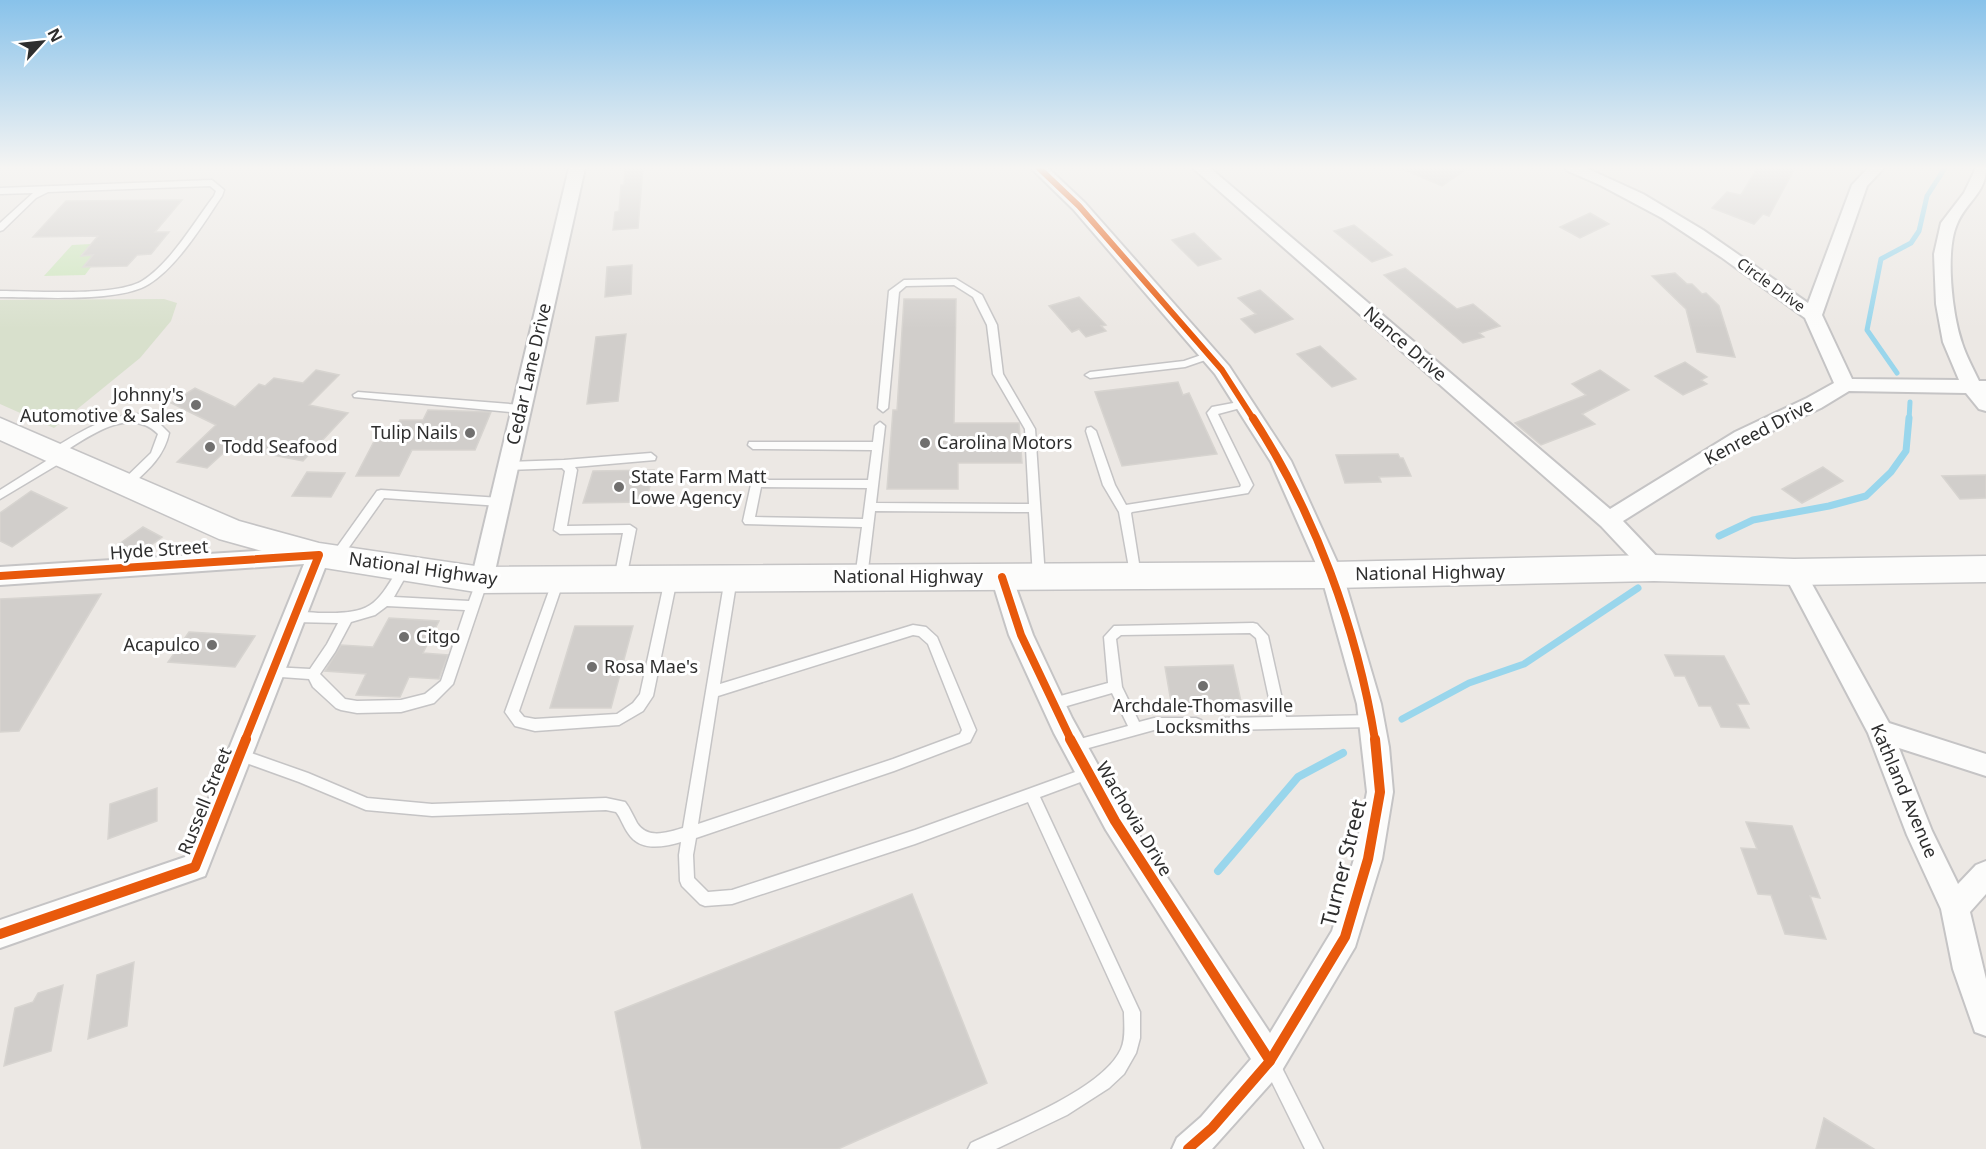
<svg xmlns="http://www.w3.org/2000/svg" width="1986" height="1149" font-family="'Noto Sans',sans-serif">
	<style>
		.green { fill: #cee6be }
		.cemetery { fill: #d8e0cc }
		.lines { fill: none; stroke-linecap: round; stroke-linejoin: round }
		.stream-far2 { stroke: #99d6ec; stroke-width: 5 }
		.stream-far1 { stroke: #99d6ec; stroke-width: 7 }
		.stream { stroke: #99d6ec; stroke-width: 8 }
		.building { fill: #d1cecb; stroke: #d7d4d0; stroke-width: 1.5 }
		.service-casing { stroke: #c5c4c5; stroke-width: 3 }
		.minor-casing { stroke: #c5c4c5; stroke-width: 4 }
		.secondary-casing { stroke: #c5c4c5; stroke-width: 3 }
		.service { fill: #fcfcfb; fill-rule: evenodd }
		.minor { fill: #fcfcfb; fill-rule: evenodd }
		.secondary { fill: #fcfcfb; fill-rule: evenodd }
		.cycleway-far2-casing { stroke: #fff; stroke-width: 9 }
		.cycleway-far1-casing { stroke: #fff; stroke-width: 11 }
		.cycleway-casing { stroke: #fff; stroke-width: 14 }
		.cycleway-far2 { stroke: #e8590c; stroke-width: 6 }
		.cycleway-far1 { stroke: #e8590c; stroke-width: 8 }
		.cycleway { stroke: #e8590c; stroke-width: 10 }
		.poi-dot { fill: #706f6e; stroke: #fff; stroke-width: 2 }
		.labels { text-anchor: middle; stroke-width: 6; stroke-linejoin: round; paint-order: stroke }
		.far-street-label { font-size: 15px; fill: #2e2e2e; stroke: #fff }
		.street-label { font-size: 18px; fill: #2e2e2e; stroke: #fff }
		.poi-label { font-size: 18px; fill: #2e2e2e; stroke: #fff; text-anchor: start }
		.near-street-label { font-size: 21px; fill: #2e2e2e; stroke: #fff }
	</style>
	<rect width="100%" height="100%" fill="#ece8e4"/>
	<path class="green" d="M91,244l-10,11h12l-9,11 7,1 -6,8 -41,1 28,-31z"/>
	<path class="cemetery" d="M164,299l13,4 -6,18 -31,37 -86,70 -54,-24v-104z"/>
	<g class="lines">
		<g class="stream-far2">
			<path d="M1897,373l-30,-43 14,-71 30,-16 8,-12 8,-35 18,-28"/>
			<path d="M1909,420l1,-18"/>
		</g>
		<g class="stream-far1">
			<path d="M1719,536l34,-16 76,-14 37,-10 25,-24 15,-21 3,-33"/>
			<path d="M1402,719l67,-36 55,-19 114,-76"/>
		</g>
		<path class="stream" d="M1218,871l80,-94 45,-24"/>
	</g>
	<g class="building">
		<path d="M625,168h18l-5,60 -25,2 2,-18 4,-1 2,-26h3z"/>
		<path d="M1400,168h68l-26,18z"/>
		<path d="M1757,168h38l-26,48 -6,-2 -9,10 -42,-16 15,-16 14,3z"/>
		<path d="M182,200l-27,32h14l-18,22 -14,1 -10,11 -44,1 10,-12 -12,1 17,-20 -65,1 33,-36z"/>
		<path d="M1590,213l19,11 -29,14 -20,-11z"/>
		<path d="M1354,225l38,30 -20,7 -38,-31z"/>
		<path d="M1194,233l27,26 -23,7 -26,-26z"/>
		<path d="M632,265l-1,29 -26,3 2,-30z"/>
		<path d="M1405,268l52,41 16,-5 27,22 -21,7 5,4 -21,6 -79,-68z"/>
		<path d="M1675,273l12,11h5l10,10 4,-1 13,13 16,51 -38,-5 -11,-43 -34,-33z"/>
		<path d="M1260,290l33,29 -38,14 -14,-14 15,-5 -18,-16z"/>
		<path d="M1079,297l27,28 -5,1 5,5 -20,6 -7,-8 -7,3 -23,-26z"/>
		<path d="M904,299h52l-2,124h65l3,40h-64v26h-71l6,-79h4z"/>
		<path d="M626,334l-8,67 -31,3 9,-67z"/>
		<path d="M1320,346l36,33 -24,8 -35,-33z"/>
		<path d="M1685,362l22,15 -6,3 6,4 -24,11 -28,-19z"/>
		<path d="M316,370l23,5 -30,30 39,8 -45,48 -73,-14 -23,21 -30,-6 39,-37 -45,-22 24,-15 40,19 24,-23 6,2 9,-8 29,5z"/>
		<path d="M1600,370l29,20 -47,24 13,10 -54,21 -26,-22 71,-28 -14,-11z"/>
		<path d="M1178,382l5,13 6,-2 28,61 -95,12 -27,-74z"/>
		<path d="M428,410l63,2 -16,38h-63l-13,26h-43l23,-44h14l7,-12h23z"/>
		<path d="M1398,454l2,4h3l8,18 -32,1 2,5 -36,1 -9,-28z"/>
		<path d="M1823,467l20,14 -41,22 -20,-14z"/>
		<path d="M654,470l-8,32 -63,1 10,-32z"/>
		<path d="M307,472l38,1 -14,24 -39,-1z"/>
		<path d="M1986,475v23l-26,1 -18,-23z"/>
		<path d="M31,491l36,17 -55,39 -12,-6v-28z"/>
		<path d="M143,527l19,10 -25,18 -19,-10z"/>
		<path d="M101,594l-82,137 -19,1v-133z"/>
		<path d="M389,618l50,3 -16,32 25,2 -9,24 -30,-2 -9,20 -44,-2 10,-21 -41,-3 16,-26 32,2z"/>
		<path d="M575,626h58l-22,82h-61z"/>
		<path d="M189,632l66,4 -20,31 -67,-5z"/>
		<path d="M1665,655l59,1 25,48h-12l12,24 -28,-1 -10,-21h-12l-14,-30h-10z"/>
		<path d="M1233,665l9,41 -70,2 -7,-41z"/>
		<path d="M157,788v33l-49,18 2,-35z"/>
		<path d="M1746,822l46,4 28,72 -10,-2 16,43 -41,-5 -14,-39 -13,-1 -17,-46 16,1z"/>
		<path d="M912,894l75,189 -149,66h-196l-27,-137z"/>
		<path d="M134,962l-7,64 -39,13 9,-64z"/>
		<path d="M63,985l-12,66 -47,15 11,-58 18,-6 5,-9z"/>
		<path d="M1824,1118l50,31h-58z"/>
	</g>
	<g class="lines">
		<defs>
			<g id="service">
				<path d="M212,180l12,10 -2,6c-19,28 -44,70 -73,88 -29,19 -112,13 -149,13v-6c34,0 115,6 142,-10 29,-18 52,-59 72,-85l2,-5 -6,-5 -162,6 -12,6 -33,32 -3,1v-8l33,-30 -33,1v-6z"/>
				<path d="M956,279l26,16 15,30 6,49 32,55 10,148 -2,3h-8l-2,-3 -4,-65 -154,-1 -8,67 -2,3h-8l-2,-3 7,-51 -117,-3 -2,-3 9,-41h116l4,-30 -119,-1 -5,-4 1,-3h124l2,-16 5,-4 5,4 -9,77 153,1 -4,-75 -32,-55 -6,-49 -14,-28 -19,-12 -48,1 -7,6 -11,116 -5,4 -5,-4 11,-117 15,-11zM761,487l106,1 -4,31 -108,-2z"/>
				<path d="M1210,352l5,3 -1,2 -29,10 -95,11 -5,-3 5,-3 94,-11z"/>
				<path d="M358,392l163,13 5,4 -5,4 -167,-16 -1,-2z"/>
				<path d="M1244,401l4,1 1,2 -1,2 -30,8 35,71 -5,8 -116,19 -1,1 10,63 -2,3h-8l-12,-67 -16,-27 -17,-54 1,-3 4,-1 5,4 19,54 11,20 114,-18 1,-2 -34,-72 5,-6z"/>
				<path d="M139,414l15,4 15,15c-5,24 -22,38 -40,54l-4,1 -6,-4 32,-31 7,-19c-28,-28 -67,1 -94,18l4,4 -1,3 -67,40v-9l54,-34 -4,-3 1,-3c27,-17 55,-35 88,-36z"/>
				<path d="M651,453l5,4 -1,3 -80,7 2,3 -10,56 63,-1 6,4 -10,50 -2,3h-8l-2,-3 9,-46 -63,1 -6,-4 11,-59 -3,-3 -54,2 -6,-4 6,-4 56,-2z"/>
				<path d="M381,490l119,8 6,4 -6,4 -116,-8 -44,62h-8l-2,-3 2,-3 45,-63z"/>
				<path d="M405,562l6,5 -17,30 75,4 9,-24h8l2,3 -35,104 -19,19 -33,9 -44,1 -16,-3 -5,-2 -23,-21 -4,-8 -42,-3 -1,-4 1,-4 5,-1 38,2 17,-25 11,-21 -44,-1 -4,-2 -2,-3 2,-3c10,-4 22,-1 33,-1 50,1 54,-9 78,-49zM387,606l78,4 -24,71 -16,13 -24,6 -44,1 -12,-2 -25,-25 15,-22 16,-30 24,-7z"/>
				<path d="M731,573l4,2 2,3 -17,106 193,-59 13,2 11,10 39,93 -6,12 -76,29 -198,67 -3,17 1,23 14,14 24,-2 183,-60 174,-63 5,2 2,4 -2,4 -54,20 100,215v26l-4,15 -12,21 -15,14 -42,27 -71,34h-28l3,-6c40,-19 132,-54 150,-94 5,-11 3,-25 3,-37l-96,-210 -113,42 -183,60 -27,2 -5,-2 -18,-18 -2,-5 -1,-26 2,-13c-18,5 -41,10 -53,-9 -5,-7 -7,-15 -12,-21l-10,-2 -174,6 -66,-6 -67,-28 -64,-23 -2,-4 2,-4 5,-2 68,24 59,25 65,6 174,-6 19,4c5,6 8,14 12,21 11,17 31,9 46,5l42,-250 2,-3zM913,635l6,1 9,8 34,86 -2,4 -67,25 -195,65 20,-128z"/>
				<path d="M671,574l4,2 2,3 -24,117 -10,15 -24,14 -84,6 -20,-5 -10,-14 49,-135h8l2,3 -45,131 5,6 11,2 82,-5 16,-11 7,-9 25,-115 2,-3z"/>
				<path d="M1253,623l4,1 11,12 18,81 86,-2 5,2 2,4 -2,4 -5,2 -147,3 -5,-2 -2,-4 2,-4 5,-2 48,-1 -17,-79 -6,-5 -129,2 -5,4 6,48 17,35 15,-4h42l5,2 2,4 -2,4 -5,2h-42l-80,22 -5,-2 -2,-4 2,-4 59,-16 -16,-33 -59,17 -5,-2 -2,-4 2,-4 5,-2 55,-15 -4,-46 10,-11z"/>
				<path d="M1270,1054l6,2 47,93h-18l-43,-87 2,-6z"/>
			</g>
			<g id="minor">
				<path d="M569,168h16l-92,412 -3,6 -8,3 -8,-3 -3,-6z"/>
				<path d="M1031,168h17l37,35 144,163 62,95 52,114 38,129 8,43 4,45 -11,67 -27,88 -74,125 -69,77h-40l5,-11 24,-21 50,-58 -145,-229 -52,-97 -45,-98 -18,-58 3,-6 8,-3 8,3 23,64 39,83 52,94 146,221 62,-102 22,-72 13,-67 -10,-88 -36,-129 -50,-113 -56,-88 -142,-165z"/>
				<path d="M1193,168h17l400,341 125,-77 72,-34 27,-15 -29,-65 -84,-61 -59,-39 -62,-33 -32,-14 -3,-3h21l57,26 60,36 105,73 44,-118 16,-17h16l-17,18 -45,129 30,64 107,1 -16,-38 -7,-38 -2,-50 7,-31 23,-30 12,-25h10c0,25 -20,34 -29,56 -12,27 -5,90 5,119 4,13 11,25 17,38h7v30l-7,-2 -13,-16 -117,-2 -28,17 -72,34 -126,79 39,41 3,6 -3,6 -8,3 -8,-3 -45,-48z"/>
				<path d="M319,547l8,2 3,6 -125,321 -205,72v-28l185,-63 119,-293 -304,21v-18z"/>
				<path d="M1794,563l8,3 87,157 97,31v22l-87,-28 33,83 26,53 18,-19 10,-4v33l-16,18 16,67v57l-11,-4 -22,-63 -12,-60 -34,-74 -39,-102 -85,-161 3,-6z"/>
			</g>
			<path id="secondary" d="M0,418l239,103 80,22 163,24 850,-5 322,-7 140,4 192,-3v26l-192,3 -140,-4 -322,7 -850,5 -163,-26 -100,-28 -219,-99z"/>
		</defs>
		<use href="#service" class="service-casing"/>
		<use href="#minor" class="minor-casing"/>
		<use href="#secondary" class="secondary-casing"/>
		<use href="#service" class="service"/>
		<use href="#minor" class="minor"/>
		<use href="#secondary" class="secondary"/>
		<defs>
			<path id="cycleway-far2" d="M1039,168l40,38 143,164 32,50"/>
			<g id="cycleway-far1">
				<path d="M1253,418c62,95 104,211 122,322"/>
				<path d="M0,576l319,-21 -74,185"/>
				<path d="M1002,577l19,58 50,105"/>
			</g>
			<g id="cycleway">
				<path d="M1070,739l45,82 155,240"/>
				<path d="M0,934l195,-67 51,-128"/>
				<path d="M1188,1149l24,-21 58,-67 75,-124 23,-78 12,-67 -5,-53"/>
			</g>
		</defs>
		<use href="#cycleway-far2" class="cycleway-far2-casing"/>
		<use href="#cycleway-far1" class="cycleway-far1-casing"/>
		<use href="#cycleway" class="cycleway-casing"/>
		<use href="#cycleway-far2" class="cycleway-far2"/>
		<use href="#cycleway-far1" class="cycleway-far1"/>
		<use href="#cycleway" class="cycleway"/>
	</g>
	<linearGradient id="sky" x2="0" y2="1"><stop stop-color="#88c2ea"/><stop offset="0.51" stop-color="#f6f5f3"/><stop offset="1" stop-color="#f6f5f3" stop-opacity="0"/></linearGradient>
	<rect width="1986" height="329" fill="url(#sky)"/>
	<g class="poi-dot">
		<circle cx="196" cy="405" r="6"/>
		<circle cx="470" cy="433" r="6"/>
		<circle cx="925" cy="443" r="6"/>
		<circle cx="210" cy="447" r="6"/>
		<circle cx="619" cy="487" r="6"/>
		<circle cx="404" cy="637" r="6"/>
		<circle cx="212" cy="645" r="6"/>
		<circle cx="592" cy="667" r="6"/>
		<circle cx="1203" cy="686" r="6"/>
	</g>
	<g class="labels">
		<g class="far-street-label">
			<text transform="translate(1771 285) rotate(36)" y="5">Circle Drive</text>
		</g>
		<g class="street-label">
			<text transform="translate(1405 344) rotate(41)" y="6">Nance Drive</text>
			<text transform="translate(529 374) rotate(-77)" y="6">Cedar Lane Drive</text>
			<text transform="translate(1759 432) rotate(-28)" y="6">Kenreed Drive</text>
			<text transform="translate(159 550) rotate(-4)" y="6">Hyde Street</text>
			<text transform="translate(423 569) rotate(8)" y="6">National Highway</text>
			<text transform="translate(1430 573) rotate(-1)" y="6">National Highway</text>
			<text x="908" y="583">National Highway</text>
			<text transform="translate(1904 791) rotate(67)" y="6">Kathland Avenue</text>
			<text transform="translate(205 801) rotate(-68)" y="6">Russell Street</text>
			<text transform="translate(1134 819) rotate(59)" y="6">Wachovia Drive</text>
		</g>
		<g class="poi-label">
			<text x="184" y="401" text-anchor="end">Johnny's<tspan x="184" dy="21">Automotive &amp; Sales</tspan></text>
			<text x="458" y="439" text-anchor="end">Tulip Nails</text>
			<text x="937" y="449">Carolina Motors</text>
			<text x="222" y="453">Todd Seafood</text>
			<text x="631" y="483">State Farm Matt<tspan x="631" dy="21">Lowe Agency</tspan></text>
			<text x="416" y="643">Citgo</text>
			<text x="200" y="651" text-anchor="end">Acapulco</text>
			<text x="604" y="673">Rosa Mae's</text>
			<text x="1203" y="712" text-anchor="middle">Archdale-Thomasville<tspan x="1203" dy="21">Locksmiths</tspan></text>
		</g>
		<g class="near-street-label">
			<text transform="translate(1344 863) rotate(-76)" y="7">Turner Street</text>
		</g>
	</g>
	<g transform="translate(42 42) rotate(63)" stroke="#ffffff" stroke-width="4.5" paint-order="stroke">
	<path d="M0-4.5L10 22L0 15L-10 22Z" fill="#2e2e2e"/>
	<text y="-9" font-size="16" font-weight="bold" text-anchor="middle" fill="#2e2e2e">N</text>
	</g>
</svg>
